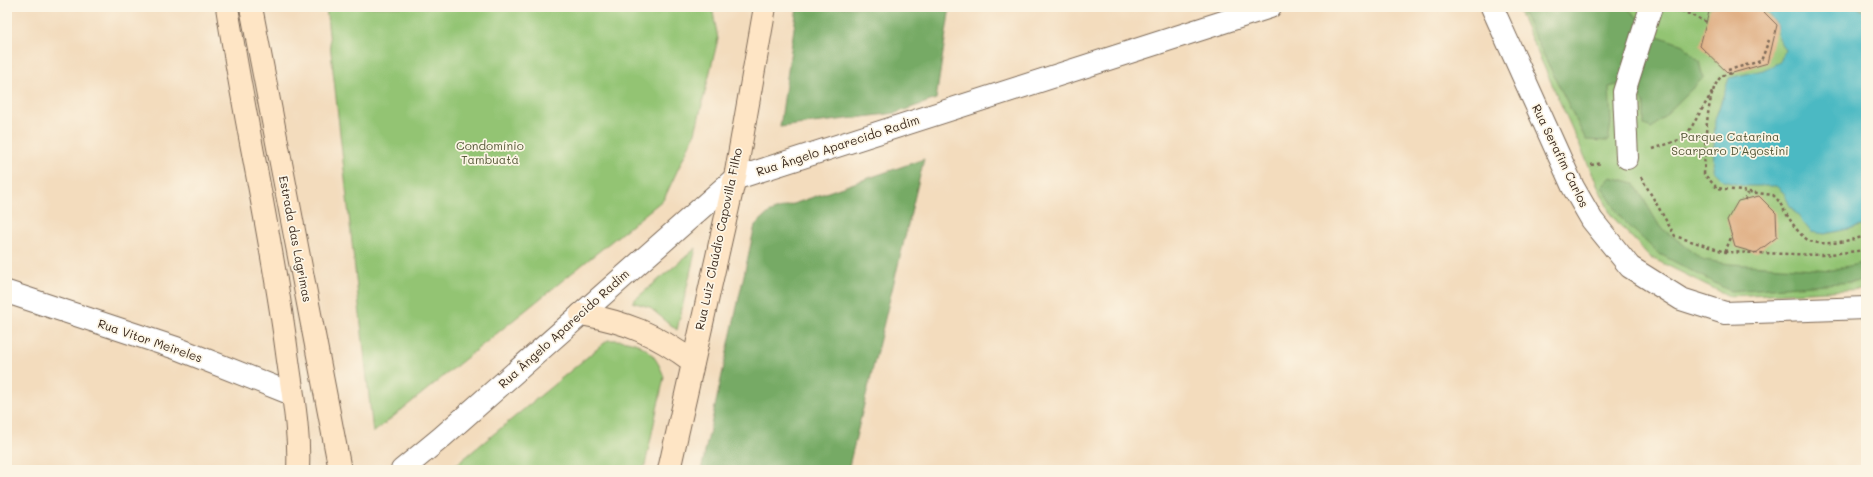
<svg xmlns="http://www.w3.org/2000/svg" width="1873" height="477" font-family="Mali,sans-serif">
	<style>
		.green { fill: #93c473; stroke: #677748 }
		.forest { fill: #76aa65; stroke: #586a42 }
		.water { fill: #4bb9c3; stroke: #437270 }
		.building { fill: #deab7f }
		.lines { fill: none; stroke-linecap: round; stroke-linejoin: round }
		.street-casing { stroke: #7b6856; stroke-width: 24 }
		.secondary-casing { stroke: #7b6856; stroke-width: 24 }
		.path { stroke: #7b6856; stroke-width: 2.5; stroke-dasharray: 3 3; stroke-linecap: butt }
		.street { stroke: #fff; stroke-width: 22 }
		.secondary { stroke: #fee5c5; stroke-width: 22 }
		.labels { text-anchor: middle; stroke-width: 3.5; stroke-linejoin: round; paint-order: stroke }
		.park-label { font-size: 12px; fill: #555838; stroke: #fcf5e5 }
		.street-label { font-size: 12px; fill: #3b2a1e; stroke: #fcf5e5 }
	</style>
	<rect width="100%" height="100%" fill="#fcf5e5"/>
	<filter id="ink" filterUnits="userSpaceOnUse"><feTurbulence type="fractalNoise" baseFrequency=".025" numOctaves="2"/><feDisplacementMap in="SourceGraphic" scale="8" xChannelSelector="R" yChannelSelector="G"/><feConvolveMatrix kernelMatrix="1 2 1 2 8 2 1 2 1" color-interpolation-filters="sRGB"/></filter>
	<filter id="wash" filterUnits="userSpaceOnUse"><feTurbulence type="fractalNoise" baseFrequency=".012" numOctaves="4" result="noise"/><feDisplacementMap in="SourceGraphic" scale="16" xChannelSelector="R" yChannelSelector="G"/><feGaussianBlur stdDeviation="0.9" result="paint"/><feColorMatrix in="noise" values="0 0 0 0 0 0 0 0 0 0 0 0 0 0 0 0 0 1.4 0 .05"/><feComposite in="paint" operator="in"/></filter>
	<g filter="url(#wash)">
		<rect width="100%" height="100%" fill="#f3dcbd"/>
		<g class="green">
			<path d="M326,7h386l6,32 -23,94 -31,66 -291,234z"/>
			<path d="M1517,7h349v282l-137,7 -79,-39 -39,-42z"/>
			<path d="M696,248l-19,82 -28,-23 -17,-5z"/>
			<path d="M608,340c30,-1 46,8 56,37l-20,93h-194z"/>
		</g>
		<g class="forest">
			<path d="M797,7h153l-14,92 -40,14 -116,14z"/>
			<path d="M1520,7h106l32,29 25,9 16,16 4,17 -51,50 -8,-3v-22l-11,-22 -24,6 2,36 -3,18 -22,-1z"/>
			<path d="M924,159l-76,311h-147l54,-245 15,-13z"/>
			<path d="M1611,177l23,6 26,44 44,33 26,4 102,6 34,-8v19l-136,10 -72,-38 -36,-34 -20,-32z"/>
		</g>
		<path class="water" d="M1762,7h95l9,6v211l-4,2 -37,8 -14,-2 -21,-26 -6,-13 -8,-7h-32l-21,-5 -10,-10 2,-51 14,-42 34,-8 17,-8 5,-12 -7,-12 -1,-13z"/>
		<g id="blocks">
			<g class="building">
				<path d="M1713,7h46l18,18 -9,38 -39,11 -29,-28 10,-38z"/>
				<path d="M1759,196l17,17 1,24 -21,16 -21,-6 -8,-27 11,-19z"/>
			</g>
		</g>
	</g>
	<g filter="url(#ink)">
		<use href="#blocks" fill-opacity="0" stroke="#7b6856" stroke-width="1"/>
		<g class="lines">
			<defs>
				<g id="street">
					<path d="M1492,7l81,180 19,33 38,47 51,32 44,14 141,-5"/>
					<path d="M1627,158l-3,-66 27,-85"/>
					<path d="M7,292l169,56 116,46"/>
					<path d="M402,470l40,-33 292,-258 536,-172"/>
				</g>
				<g id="secondary">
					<path d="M227,7c18,116 45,230 60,346 5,38 13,78 11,117"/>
					<path d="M251,7l89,463"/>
					<path d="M581,314c45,8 75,20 112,48"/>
					<path d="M669,470l67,-298 29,-165"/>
				</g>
			</defs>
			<use href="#street" class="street-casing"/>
			<use href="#secondary" class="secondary-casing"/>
			<g class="path">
				<path d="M1676,8l30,14"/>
				<path d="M1728,70l33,-9 8,-21"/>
				<path d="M1731,73c-3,1 -7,2 -9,3 -17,13 -17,78 -18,98l13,14 56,7c8,7 10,15 16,23 5,8 12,19 21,23 16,6 40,-1 56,-5"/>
				<path d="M1653,149l32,-11 29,-49"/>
				<path d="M1591,165l11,-2"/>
				<path d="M1641,177l34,59 50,16 97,3 44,-5"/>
				<path d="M1745,200l3,-7"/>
				<path d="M1725,252l7,-17"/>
			</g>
			<use href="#street" class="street"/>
			<use href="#secondary" class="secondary"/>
		</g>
	</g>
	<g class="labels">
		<g class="park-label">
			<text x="1730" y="141">Parque Catarina<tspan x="1730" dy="14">Scarparo D'Agostini</tspan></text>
			<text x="490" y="150">Condomínio<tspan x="490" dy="14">Tambuatá</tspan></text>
		</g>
		<g class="street-label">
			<text transform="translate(838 146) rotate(-18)" y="4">Rua Ângelo Aparecido Radim</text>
			<text transform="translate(1560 156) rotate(64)" y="4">Rua Serafim Carlos</text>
			<text transform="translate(295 239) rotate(79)" y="4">Estrada das Lágrimas</text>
			<text transform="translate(719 239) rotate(-78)" y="4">Rua Luiz Claúdio Capovilla Filho</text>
			<text transform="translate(564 329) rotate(-42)" y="4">Rua Ângelo Aparecido Radim</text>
			<text transform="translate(150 341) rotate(19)" y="4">Rua Vitor Meireles</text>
		</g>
	</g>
	<rect width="1873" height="477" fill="none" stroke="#fcf5e5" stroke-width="24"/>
</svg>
